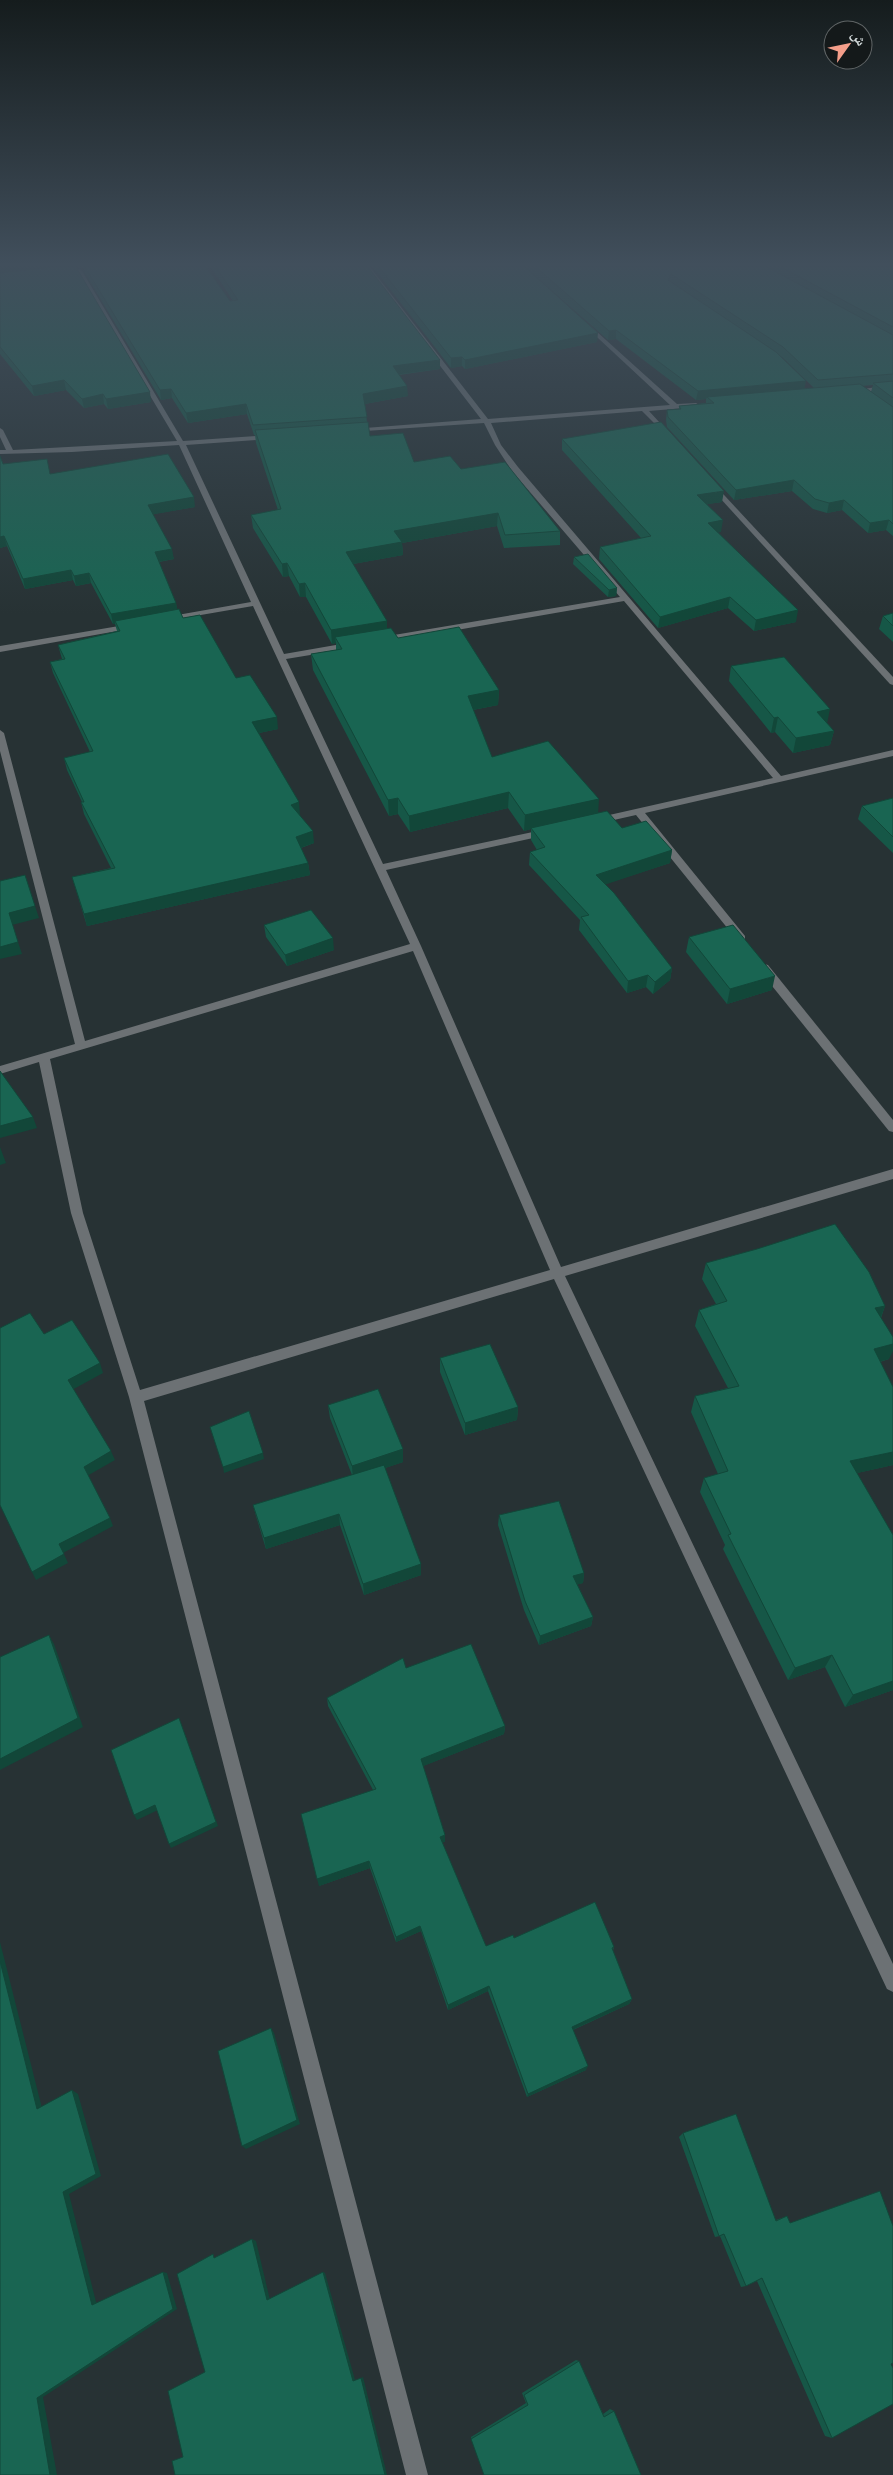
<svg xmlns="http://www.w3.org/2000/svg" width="893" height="2475" font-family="Ubuntu,'Noto Naskh Arabic',sans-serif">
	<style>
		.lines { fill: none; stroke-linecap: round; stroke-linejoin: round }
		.minor { fill: #6c7174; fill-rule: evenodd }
		.wall { fill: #165747; fill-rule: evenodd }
		.shaded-wall { fill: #124739 }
		.building { fill: #196552; stroke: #124739 }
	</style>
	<rect width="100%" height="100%" fill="#273234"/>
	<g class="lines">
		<g class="minor">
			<path d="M364,267h6l118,152 182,-14 -86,-80 2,-3 91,82 19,-1 3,2 -3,2 -47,4 22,24 1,1 -3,2 -27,-27 -151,12 10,22 17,22 263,309 112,-26v6l-248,57 100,123v4h-8l-101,-125 -40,9 -5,-3 5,-3 177,-40 -149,-177 -242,42 -4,-3 4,-3 238,-40 -108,-126 -17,-26 -11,-22 -134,9v-2l2,-1 129,-10z"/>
			<path d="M79,269l3,2 101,170 89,-6 3,2 -3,2 -86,6 98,209 69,-12 4,3 -4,3 -67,11 97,205 164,-35 5,3 -5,3 -161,35 35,76 140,321 332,-98v10l-328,97 328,688v28l-6,-3 -333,-710 -410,122 284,1074h-22l-277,-1078 -58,-184 -32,-151 -39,12v-8l75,-22 -75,-293v-21l4,3 81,308 325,-97 -157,-338 -87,15 -4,-2 4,-2 85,-15 -72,-157 -107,7 -72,2v-4h6l-6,-13v-9l3,2 10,20 164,-9 -101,-170zM413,951l137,319 -410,120 -57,-177 -33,-154z"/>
			<path d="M893,385v4l-43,4 -3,-2z"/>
			<path d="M712,482l181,195v8l-3,-1 -181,-198 -1,-2z"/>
			<path d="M131,624h3v4l-134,24v-6z"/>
			<path d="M764,964l4,1 125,155v12l-4,-1 -129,-160v-6z"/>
		</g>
	</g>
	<g class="wall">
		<path d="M0,267l151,135 -43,7 -4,-5 -20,4 -18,-18 -32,6 -34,-42z"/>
		<path d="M84,267h122l24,34h3l-22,-34h157l72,102 -41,6 9,21 -43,8 2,18 3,14 44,26 47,7 99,62v14l-56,3 -7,-22 -95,17 1,12 -50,9 34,64 11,10 101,52 -1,15 -25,5 19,47 106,56 24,15 50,22 -2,13 -65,21 67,84 -2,12 -17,14 -7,-7 -19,6 -48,-63 1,-10 -51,-55 1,-13 7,-2 -6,-10v-11l-7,2 -16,-23 -98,24 -12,-18 -9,2 -76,-146 -2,-16 25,-4v-7l-4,1 -26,-47h-6l-11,-21 -6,1 -30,-49 -2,-13 27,-5 -22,-67 -1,-8h-1l-7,-21 -59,9 -16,-25 -11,2 -76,-127z"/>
		<path d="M373,267h152l72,75 -132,27 -3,-3 -11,2z"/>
		<path d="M525,267h368v269l-7,-6 -18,3 -26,-23 -15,3 -14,-4 -21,-18 -58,9 -67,-73 -1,-7 1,-10 12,-1v-3l27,-3v-4l-10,1 -80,-61 -8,1zM781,356l33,32 -10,1zM873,385l-2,7 -9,-6z"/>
		<path d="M562,439l160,63 -15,2 14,28h-3l78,90 -42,9 -26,-23 -70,20 -59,-69 1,-12 41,-9 -79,-88z"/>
		<path d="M0,456l3,8 47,10 145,33 -42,7 21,45 -15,3 17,41 1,7 6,8 53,60 42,51 -19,4 41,82h-1l15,28 -13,5 7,15 2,12 -223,51 -15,-49 39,-9 -27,-54 -3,-12h1l-15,-32 -3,-12 26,-6 -37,-79 -3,-11 12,-3 -4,-14 59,-14 -2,-7h-2l-22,-41 -15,3 -3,-6 -48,9 -18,-43 -7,2z"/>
		<path d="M574,557l43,31 -1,8 -8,1 -35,-33z"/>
		<path d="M893,613v29l-14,-13 4,-13z"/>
		<path d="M731,666l96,57 7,8 -4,14 -37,8 -18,-21 -4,1 -42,-52z"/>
		<path d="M893,798v55l-35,-34 4,-13z"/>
		<path d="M264,925l70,25 -47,16 -21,-29z"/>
		<path d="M689,937l83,53 -45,14 -41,-52z"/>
		<path d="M706,1263l179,43 -4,12 8,41 -9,3 13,25v78l-36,8 36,62v155l-48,17 -20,-40 -37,13 -65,-131 2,-4 -25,-53 4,-14 14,-4 -27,-62 4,-16 33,-8 -33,-62 4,-16 17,-6 -14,-25z"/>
		<path d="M440,1358l78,49 -1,13 -52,15 -25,-63z"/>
		<path d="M328,1405l75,44v13l-18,6 36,107 -57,20 -24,-70 -74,24 -10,-33 -3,-11 99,-30 -22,-57z"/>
		<path d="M499,1515l85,58 -1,10 -6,1 16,33 -2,9 -52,19 -15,-35 -26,-85z"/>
		<path d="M406,1668l99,58 -1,8 -81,32 22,69v7h-3l44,104 28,-8 100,9 -1,4 19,48 -3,5 -56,26 13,40 -59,27 -39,-106 -40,19 -27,-79 -25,11 -26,-74 -51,18 54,-96 -45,-84 -1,-8z"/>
		<path d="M683,2133l93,87 11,-4 3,7 101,141 -59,74 -7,-2 -68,-155 -11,5 -5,1 -21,-51 -5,1 -36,-100z"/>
		<path d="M576,2360l3,1 24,53 7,-5 4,2 27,64 -170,-36v-2l55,-34 -4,-10z"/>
	</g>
	<g class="shaded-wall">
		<path d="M0,267h69l-69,8z"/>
		<path d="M616,330v9l-8,1 1,-9z"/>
		<path d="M598,333l-1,9 -132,27v-9z"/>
		<path d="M462,357v9l-11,2v-10z"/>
		<path d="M440,360v9l-47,6v-9z"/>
		<path d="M64,380l2,10 -32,6 -2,-10z"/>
		<path d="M806,381l-2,9 -97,7 -1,2 -10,1 2,-9z"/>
		<path d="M407,386l1,10 -44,8 -1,-10z"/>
		<path d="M171,389l1,9 -11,2 -1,-10z"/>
		<path d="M150,392l1,10 -43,7 -2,-10z"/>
		<path d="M103,394l1,10 -20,4 -2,-9z"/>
		<path d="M246,404l1,10 -59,9 -2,-10z"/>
		<path d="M794,480l-2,11 -58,9 2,-10z"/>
		<path d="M724,491l-2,11 -27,4 2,-11z"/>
		<path d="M194,497l1,10 -45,8 -2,-10z"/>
		<path d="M844,500l-2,10 -15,3 2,-10z"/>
		<path d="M498,513l-1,13 -95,17 1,12 -56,10 -1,-13 48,-21z"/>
		<path d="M723,520l-2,12 -14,3 1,-12z"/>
		<path d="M889,520l-3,10 -18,3 2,-10z"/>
		<path d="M4,536l3,10 -7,2v-11z"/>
		<path d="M172,549l2,10 -17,3 -2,-10z"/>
		<path d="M287,563l2,13 -6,1 -1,-13z"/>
		<path d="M71,570l2,10 -48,9 -2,-10z"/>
		<path d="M89,573l2,10 -15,3 -2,-10z"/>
		<path d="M305,583l1,14h-6l-1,-13z"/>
		<path d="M617,588l-1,8 -8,1 1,-7z"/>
		<path d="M730,597l-2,11 -70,20 2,-11z"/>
		<path d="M176,603l2,10 -63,8v3h-2l-2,-10z"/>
		<path d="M798,610l-2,12 -42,9 2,-11z"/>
		<path d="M387,621v14l-52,2 1,6 -4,1 -1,-14z"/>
		<path d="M499,690l-1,15 -31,6 1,-15z"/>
		<path d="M830,709l-3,15 -10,-12z"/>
		<path d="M277,717l1,12 -24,5 -2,-12z"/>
		<path d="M778,717l-3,15 -4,1 3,-15z"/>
		<path d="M834,731l-4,14 -37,8 3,-15z"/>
		<path d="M509,792l-1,16 -98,24 -1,-16z"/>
		<path d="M398,798v16l-9,2 -1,-16z"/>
		<path d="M599,799l-1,16 -67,13v1l-7,2 1,-16z"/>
		<path d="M299,802l1,13 -8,2 -1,-12z"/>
		<path d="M313,831l1,12 -17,6 -1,-12z"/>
		<path d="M672,850l-2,13 -75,25 1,-13z"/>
		<path d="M308,863l2,12 -223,51 -3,-12z"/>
		<path d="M35,906l4,12 -27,7 -3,-12z"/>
		<path d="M333,938l1,12 -47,16 -2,-11z"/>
		<path d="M18,942l4,12 -22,5v-12z"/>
		<path d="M672,968l-2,12 -17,14 2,-12z"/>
		<path d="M648,975l-2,12 -19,6 1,-12z"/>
		<path d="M775,976l-3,14 -45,14 3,-15z"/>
		<path d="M33,1117l4,11 -37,10v-12z"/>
		<path d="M0,1147l6,16 -6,2z"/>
		<path d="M885,1306l-6,16 -4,-14z"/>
		<path d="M893,1344v7l-4,8 -22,6 7,-16z"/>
		<path d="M100,1363l3,10 -31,17 -4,-10z"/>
		<path d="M518,1407l-1,13 -52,15v-12z"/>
		<path d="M403,1449v13l-50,17 -1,-13z"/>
		<path d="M111,1451l4,9 -28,16 -3,-9z"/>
		<path d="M893,1452v13l-49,11 6,-15z"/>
		<path d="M263,1453l1,6 -40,14 -1,-6z"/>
		<path d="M339,1514l1,11 -74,24 -2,-11z"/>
		<path d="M110,1518l3,8 -50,27 -4,-9z"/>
		<path d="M64,1554l4,9 -32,17 -4,-8z"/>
		<path d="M421,1564v11l-57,20 -1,-11z"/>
		<path d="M584,1573l-1,10 -11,3 1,-10z"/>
		<path d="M593,1617l-2,9 -52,19 1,-9z"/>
		<path d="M49,1635l5,9 29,83 -83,43v-11z"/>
		<path d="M832,1655l-7,12 -37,13 7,-12z"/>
		<path d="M893,1681v9l-48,17 8,-12z"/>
		<path d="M181,1723l37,103 -47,22 -2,-4z"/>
		<path d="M505,1726l-1,8 -83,33v-8z"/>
		<path d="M155,1805l3,5 -21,10 -3,-5z"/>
		<path d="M445,1835v7l-5,1v-6z"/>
		<path d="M369,1861l1,7 -51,18 -2,-7z"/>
		<path d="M420,1926l1,5 -25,11v-5z"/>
		<path d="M0,1942l43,170 -6,-3 -37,-148z"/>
		<path d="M489,1986l-1,5 -40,19v-5z"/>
		<path d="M632,1999l-3,5 -59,27 2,-4z"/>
		<path d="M271,2028l3,5 26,91 -54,25 -4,-3z"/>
		<path d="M588,2066l-2,4 -59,27 1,-3z"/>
		<path d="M72,2090l6,4 23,82 -32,18 28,112 -5,-1 -29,-113z"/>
		<path d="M252,2239l4,2 14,59h-3z"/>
		<path d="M163,2272l4,1 10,36 -134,88 14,78h-7l-13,-77z"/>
		<path d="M323,2272l2,1 30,107 -2,1z"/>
		<path d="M363,2377l24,98h-2l-24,-97z"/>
	</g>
	<g class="building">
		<path d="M52,267h24l74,125 -44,7 -3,-5 -21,5 -18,-19 -32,6 -32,-39v-74z"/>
		<path d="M85,267h121l24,34 8,-1 -22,-33h152l72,93 -47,6 14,20 -44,8 4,23 -114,8 -7,-21 -60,9 -15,-24 -11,1z"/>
		<path d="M379,267h146l73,66 -133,27 -3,-3 -11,1z"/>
		<path d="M536,267h231l126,68v39l-75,6 -35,-33 -112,-73 -3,6 108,72 30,29 -108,10 -82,-61 -7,1z"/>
		<path d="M781,267h112v60z"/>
		<path d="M893,381v17l-20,-15z"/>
		<path d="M860,384l33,23v117l-4,-4 -19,3 -26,-23 -15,3 -14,-4 -21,-19 -58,10 -68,-73 -1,-7 14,-1 -2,-3 35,-3 -7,-6z"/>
		<path d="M368,422l2,14 33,-3 11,29 36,-6 11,13 44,-7 55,69 -55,4 -7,-22 -104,18 8,11 -56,10 41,69 -56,9 -26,-47 -6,1 -12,-21 -5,1 -31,-49 30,-6 -26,-79z"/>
		<path d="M661,422l63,69 -27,4 26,25 -15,3 90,87 -42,10 -26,-23 -70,20 -60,-70 51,-11 -89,-97z"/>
		<path d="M168,454l26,43 -46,8 24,44 -17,3 21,51 -65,11 -22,-41 -15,3 -3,-6 -48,9 -19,-43 -4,1v-81l3,8 44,-5 3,15z"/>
		<path d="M588,554l29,34 -8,2 -35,-33z"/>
		<path d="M179,609l4,9 17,-3 36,63 14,-3 27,42 -25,5 47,80 -8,3 22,26 -17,6 12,26 -224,51 -12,-37 43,-9 -34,-66h3l-20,-44 29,-7 -43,-89 15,-3 -7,-14 62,-14 -5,-10z"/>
		<path d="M893,613v13l-10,-10z"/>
		<path d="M459,627l40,63 -31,6 24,61 56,-16 51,58 -74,16 -16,-23 -100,24 -11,-18 -10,2 -77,-146 31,-5 -7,-12 56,-9 7,10z"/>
		<path d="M784,657l46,52 -13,3 17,19 -38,7 -18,-21 -4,1 -43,-52z"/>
		<path d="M893,798v39l-31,-31z"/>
		<path d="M607,811l15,17 24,-7 26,29 -76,25 18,18 58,75 -17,14 -7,-7 -20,6 -47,-64 8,-2 -59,-63 15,-5 -14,-19z"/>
		<path d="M25,875l10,31 -26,7 9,29 -18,5v-66z"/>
		<path d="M311,910l22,28 -48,17 -21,-30z"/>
		<path d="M733,925l42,51 -45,13 -41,-52z"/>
		<path d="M0,1071l33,46 -33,9z"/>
		<path d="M835,1224l34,48 16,34 -10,2 18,29v7l-19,5 19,38v65l-43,9 43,74v146l-40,14 -21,-40 -37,13 -67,-133 3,-1 -27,-56 24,-7 -33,-75 44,-10 -40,-76 28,-9 -21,-38 51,-14z"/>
		<path d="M30,1313l14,21 28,-14 28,43 -32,17 43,71 -27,16 26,51 -51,26 5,10 -32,18 -32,-67v-177z"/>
		<path d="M490,1344l28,63 -53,16 -25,-65z"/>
		<path d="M378,1389l25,60 -51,17 -24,-61z"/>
		<path d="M249,1411l14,42 -40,14 -13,-40z"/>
		<path d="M384,1465l37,99 -58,20 -24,-70 -75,24 -11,-33z"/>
		<path d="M559,1501l25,72 -11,3 20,41 -53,19 -15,-35 -26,-86z"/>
		<path d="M49,1635l29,83 -78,41v-102z"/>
		<path d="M471,1644l34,82 -84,33 24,76 -5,2 46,109 27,-11 1,3 81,-36 19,45 -2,1 20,51 -60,28 16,39 -60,28 -39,-108 -41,19 -28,-79 -24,11 -27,-76 -52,18 -16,-65 75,-25 -49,-91 76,-40 3,10z"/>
		<path d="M179,1718l37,104 -47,22 -14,-39 -21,10 -23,-65z"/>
		<path d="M0,1961l37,148 35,-19 24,84 -33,18 29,113 71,-33 10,37 -136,89 13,77h-50z"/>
		<path d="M271,2028l26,92 -55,26 -24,-95z"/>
		<path d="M736,2114l40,107 11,-5 3,7 90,-32 13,35v137l-2,1 2,4v36l-61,34 -70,-160 -16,8 -22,-52 -5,2 -36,-103z"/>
		<path d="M252,2239l15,61 56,-28 30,109 8,-3 24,97h-210l-3,-14 11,-4 -15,-66 37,-19 -28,-98 36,-20 1,4z"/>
		<path d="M579,2361l25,56 10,-6 27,64h-157l-13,-36 57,-34 -4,-10z"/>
	</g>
	<linearGradient id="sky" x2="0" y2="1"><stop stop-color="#151c1d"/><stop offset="0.43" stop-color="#414f5c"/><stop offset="1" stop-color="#414f5c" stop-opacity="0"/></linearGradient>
	<rect width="893" height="614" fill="url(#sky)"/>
	<g transform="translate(848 45) rotate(57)"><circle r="24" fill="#14191a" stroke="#606566"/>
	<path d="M0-4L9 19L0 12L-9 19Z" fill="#f49e8a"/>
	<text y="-8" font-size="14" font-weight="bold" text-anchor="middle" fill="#d1d8d9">ش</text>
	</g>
</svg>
